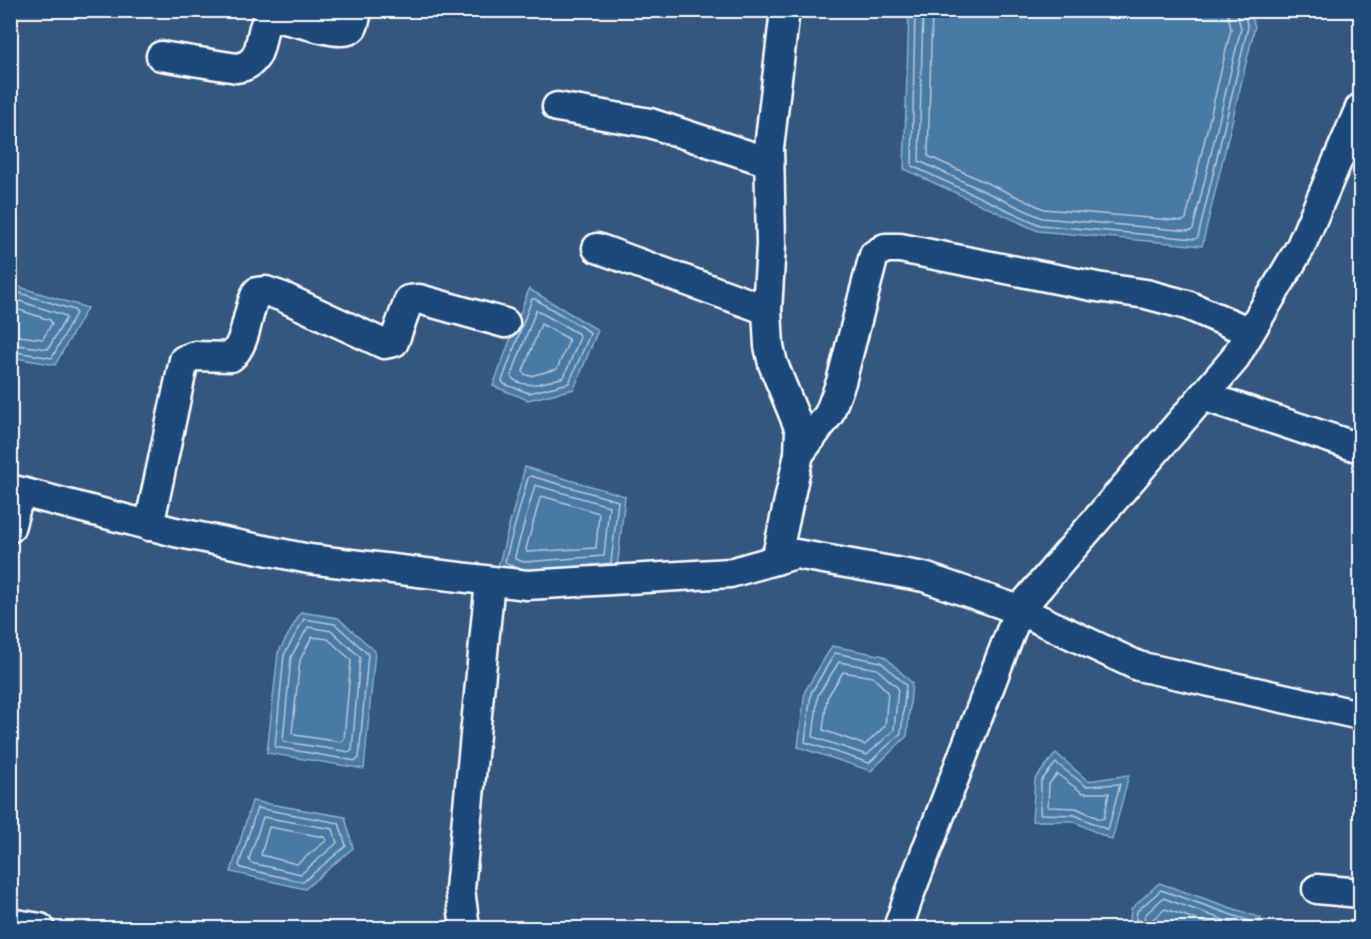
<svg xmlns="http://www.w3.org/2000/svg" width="1371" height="939" font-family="'Indie Flower',sans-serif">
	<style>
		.water { fill: #4879a5; stroke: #91afc9; stroke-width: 1.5 }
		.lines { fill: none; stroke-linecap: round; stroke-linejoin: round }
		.shore { stroke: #b6c9db; stroke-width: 1.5 }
		.minor-casing { stroke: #fff; stroke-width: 33 }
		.minor { stroke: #1f4a7a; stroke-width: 28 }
	</style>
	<rect width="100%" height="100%" fill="#35567e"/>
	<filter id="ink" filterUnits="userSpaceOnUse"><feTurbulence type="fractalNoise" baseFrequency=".0167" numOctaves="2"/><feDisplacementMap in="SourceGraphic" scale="12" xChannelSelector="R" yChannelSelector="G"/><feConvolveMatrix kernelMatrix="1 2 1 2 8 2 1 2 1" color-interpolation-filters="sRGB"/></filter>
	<g filter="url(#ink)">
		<g class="water">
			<path d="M909,11h340l6,15 -53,220 -164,-15 -134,-62z"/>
			<path d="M10,284l77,24 -32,57 -44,-8z"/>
			<path d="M529,289l69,41 -24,59 -46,11 -35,-14z"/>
			<path d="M525,467l100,29 -8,74 -95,6 -24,-9z"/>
			<path d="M301,612l37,6 37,33 -11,118 -97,-16 11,-100z"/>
			<path d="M832,646l52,10 28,27 -5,53 -36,35 -73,-24 7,-56z"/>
			<path d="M1056,753l32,28 41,-6 -17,65 -39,-19h-41l3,-42z"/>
			<path d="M252,801l93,16 8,31 -48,41 -74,-17z"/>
			<path d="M1159,883l102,35 -2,10h-130l2,-19z"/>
		</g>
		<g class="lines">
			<g class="shore">
				<path d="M915,10l-3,156 128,59 155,14 3,-2 50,-210 -5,-17"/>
				<path d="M923,10l-4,151 123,57 148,13 3,-2 48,-201 -5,-18"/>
				<path d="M932,10l-4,146 116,53 139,12 3,-2 45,-190 -4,-19"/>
				<path d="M10,290l64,20 2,3 -24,45 -42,-7"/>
				<path d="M10,298l53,17 3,3 -18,31 -38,-5"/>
				<path d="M532,299h3l53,32 2,3 -21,49 -40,10 -25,-9 -2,-3z"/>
				<path d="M10,307l40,13 2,3 -9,16 -33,-4"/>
				<path d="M536,310l43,24 1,3 -16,40c-17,5 -40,14 -53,0z"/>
				<path d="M541,324l26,14 2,3 -12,28 -27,7 -6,-2 -1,-3z"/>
				<path d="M535,485l74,21 -5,50 -80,6 -9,-3v-3z"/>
				<path d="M542,496l57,17 -3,35 -69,4 -1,-3 14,-51z"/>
				<path d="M517,568l-10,-4 -2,-3 23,-83 3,-2 87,25 -7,62 -26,3"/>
				<path d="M304,619l31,5 33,30 -9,104 -3,3 -81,-14 9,-92z"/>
				<path d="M308,627l24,4 28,26 -8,93 -2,2 -65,-10 -2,-2 8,-83z"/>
				<path d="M312,637l16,2 23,21 -7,79 -3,3 -46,-7 -3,-2 8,-73z"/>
				<path d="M835,653l46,9 25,23 -5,48 -32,30 -64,-21 6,-49z"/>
				<path d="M839,662l38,7 21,19 -4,42 -27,25 -54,-18 5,-42z"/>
				<path d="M843,672l30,5 15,15 -3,34 -20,19 -42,-15 4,-32z"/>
				<path d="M1056,763l30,23 34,-2 -12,46 -33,-15 -35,-1 1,-33z"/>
				<path d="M1057,774l26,19h26l-5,25 -4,1 -24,-11 -28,-1 1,-23z"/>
				<path d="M257,808l82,15 7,23 -43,36 -62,-14 -2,-3z"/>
				<path d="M263,817l70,12 4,14 -36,31 -50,-11 -2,-4z"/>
				<path d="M269,827l55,10 3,3 -30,24 -36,-9z"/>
				<path d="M1135,928l2,-17 24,-21 91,32 2,6"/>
				<path d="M1143,928l2,-13 18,-17 83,30"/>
				<path d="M1152,928l1,-9 12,-10 57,19"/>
			</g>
			<defs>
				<g id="minor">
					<path d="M161,56l76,12c35,-5 16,-49 38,-50 14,-1 68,21 77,10 3,-4 4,-12 5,-18"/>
					<path d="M557,107l93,16 119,39"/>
					<path d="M597,248l170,62"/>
					<path d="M1203,396l157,52"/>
					<path d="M799,454l30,-40 12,-32 33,-127 11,-7h15l197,39 49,7 41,11 63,27"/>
					<path d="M10,489l165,43 134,27 218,26 203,-12 66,-19 128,23 95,33 119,56 222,49"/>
					<path d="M149,526l35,-166 11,-4 36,1c17,-15 15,-46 26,-65l9,-1 17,6 101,47 10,-2 15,-42 10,-1 86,24"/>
					<path d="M10,528l10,-35"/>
					<path d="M776,560l23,-106 1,-24 -27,-66 -4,-18 -2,-36 4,-65 -2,-97 16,-138"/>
					<path d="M1317,889l43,4"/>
					<path d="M10,923l30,5"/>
					<path d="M465,928l-5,-39 30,-308"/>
					<path d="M898,928l12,-35 109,-283 214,-249 67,-113 60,-140"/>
				</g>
			</defs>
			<use href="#minor" class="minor-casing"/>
			<use href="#minor" class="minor"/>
		</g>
	</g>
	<rect width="1371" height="939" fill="none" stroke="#1f4a7a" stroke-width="36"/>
	<rect x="18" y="18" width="1335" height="903" fill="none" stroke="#fff" stroke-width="2" filter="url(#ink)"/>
</svg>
